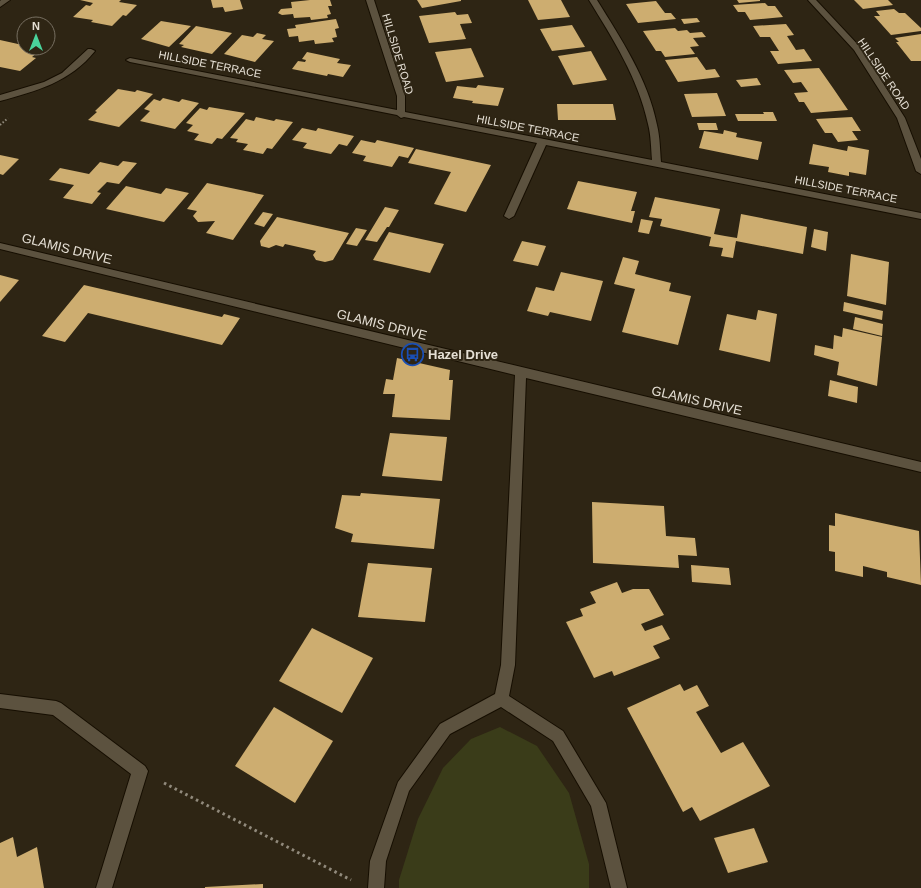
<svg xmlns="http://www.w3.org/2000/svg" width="921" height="888" font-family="Helvetica,sans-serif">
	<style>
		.green { fill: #3a3c19 }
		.building { fill: #cdad70 }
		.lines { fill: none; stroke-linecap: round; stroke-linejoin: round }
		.lane-casing { stroke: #160e01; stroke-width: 2 }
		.street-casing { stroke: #160e01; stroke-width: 2 }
		.path-far1 { stroke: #918a7c; stroke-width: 2; stroke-dasharray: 1.5 2; stroke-linecap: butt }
		.path { stroke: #918a7c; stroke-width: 3; stroke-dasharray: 2.5 3.5; stroke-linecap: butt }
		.lane { fill: #5c523f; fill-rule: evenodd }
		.street { fill: #5c523f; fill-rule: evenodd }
		.labels { text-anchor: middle; stroke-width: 4; stroke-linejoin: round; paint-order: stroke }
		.far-street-label { font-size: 11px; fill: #e5dfd4; stroke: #2e2514 }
		.street-label { font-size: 13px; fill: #e5dfd4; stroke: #2e2514 }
		.poi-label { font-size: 13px; font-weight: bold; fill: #e5dfd4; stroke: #2e2514; text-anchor: start }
	</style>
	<rect width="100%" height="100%" fill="#2e2514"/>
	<path class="green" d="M500,727l37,19 32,47 20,71v24h-190v-8l19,-61 25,-51 28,-29z"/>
	<g class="building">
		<path d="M80,0h41l-2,2 18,3 -11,11 -3,-1 -11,11 -21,-4 2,-2 -20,-3 13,-12 4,1 3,-3z"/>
		<path d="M211,0h29l3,9 -18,3 -2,-5 -10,1z"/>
		<path d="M310,0h20l2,6h-4l3,8 -4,1 1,3 -17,2 -1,-3 -16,1 -1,-4 -11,1 -4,-2 3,-4 11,-1 -1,-6z"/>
		<path d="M417,0h44v1l-39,7z"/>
		<path d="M528,0h33l9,17 -32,3z"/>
		<path d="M737,0h23v1l-21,2z"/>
		<path d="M854,0h34l5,5 -30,4z"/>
		<path d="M656,1l9,12h6l5,6 -38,4 -12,-19z"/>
		<path d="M765,3l3,3h7l8,11 -33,3 -5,-8h-7l-5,-7z"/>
		<path d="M894,9l5,4h6l16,15v3l-30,4 -17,-19h6l-4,-5z"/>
		<path d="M455,12l2,3 11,-1 4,9 -12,1 6,15 -37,4 -10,-27z"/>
		<path d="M697,18l3,4 -16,2 -3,-5z"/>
		<path d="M336,19l3,9 -4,1 2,8 -5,1 2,4 -19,2 -1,-4 -15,2 -1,-6 -9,1 -2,-8 9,-1 -1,-3z"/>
		<path d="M161,21l30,5 -22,21 -28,-8z"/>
		<path d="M786,24l8,11 -7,1 9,14 8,-1 8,12 -34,3 -8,-13h9l-9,-14h-10l-7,-11z"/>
		<path d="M572,25l13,22 -33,4 -12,-22z"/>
		<path d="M196,26l36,7 -20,21 -31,-7 3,-2 -5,-1z"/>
		<path d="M675,28l3,3 9,-1 3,3 12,-1 4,5 -13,1 6,8 -9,1 5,7 -30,3 -4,-6h-5l-13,-20z"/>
		<path d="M257,33l9,2 -4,4 12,2 -19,21 -31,-8 18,-19 11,2z"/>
		<path d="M921,34v27h-10l-15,-19h3l-4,-4z"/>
		<path d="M0,40l18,4 3,-3 3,1v6h19l-11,9 4,1 -16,13 -20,-4z"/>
		<path d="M471,48l13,29 -38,5 -11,-30z"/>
		<path d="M591,51l16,29 -34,5 -15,-29z"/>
		<path d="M307,52l33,7 -3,4 14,2 -8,12 -15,-3 -1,2 -35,-7 6,-8 7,1 1,-2 -4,-1z"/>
		<path d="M697,57l9,13 9,-1 5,8 -42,5 -13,-22z"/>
		<path d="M819,68l14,20 15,22 -37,3 -7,-11h-5l-5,-9 14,-1 -7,-10 -8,1 -9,-13z"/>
		<path d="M757,78l4,7 -20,2 -5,-7z"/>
		<path d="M478,85l26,3 -6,18 -26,-3 1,-2 -20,-3 4,-12 19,2z"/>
		<path d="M118,89l17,3 2,-2 16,4 -34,33 -31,-7 9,-8 -2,-1z"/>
		<path d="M717,93l9,23 -34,1 -8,-23z"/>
		<path d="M163,98l16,4 3,-3 17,4 -24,26 -35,-8 10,-10 -6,-2 10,-10 6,2z"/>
		<path d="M557,104h56l3,16h-58z"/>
		<path d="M209,107l36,6 -23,26 -5,-1 -5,6 -18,-4 5,-6 -12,-3 6,-6 -7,-2 14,-15 7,2z"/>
		<path d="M763,112h10l4,9h-39l-3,-7h29z"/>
		<path d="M256,117l18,4 2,-2 17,3 -21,27 -5,-1 -4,6 -20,-4 5,-6 -12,-2 2,-3 -8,-1 16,-19 8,2z"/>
		<path d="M852,117l9,14h-9l6,9 -20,2 -6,-9h-7l-9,-14z"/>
		<path d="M697,123h19l2,7h-19z"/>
		<path d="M302,128l14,3 2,-3 36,8 -7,10 -8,-2 -8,10 -28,-6 4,-5 -15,-3z"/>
		<path d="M724,130l13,3 -1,4 26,5 -4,18 -59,-12 5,-17 19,3z"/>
		<path d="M361,140l14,3 2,-3 37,8 -6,10 -9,-2 -7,11 -29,-6 3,-5 -14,-3z"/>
		<path d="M813,144l34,7 1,-5 21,4 -3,25 -17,-3v4l-21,-4 1,-5 -20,-3z"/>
		<path d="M416,149l75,16 -25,47 -32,-8 17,-32 -43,-9z"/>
		<path d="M0,155l19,4 -16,16 -3,-1z"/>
		<path d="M123,161l14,2 -18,21 -12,-2 -10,10 4,1 -9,11 -29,-6 11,-13 -25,-5 11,-12 29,6 11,-12 18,4z"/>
		<path d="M578,181l59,11 -6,19h4l-3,12 -65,-14z"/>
		<path d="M207,183l57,12 -31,45 -27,-7 9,-12 -17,1 -5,-6 4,-5 -10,-2z"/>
		<path d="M126,186l35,8 5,-6 23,5 -25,29 -58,-13z"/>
		<path d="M655,197l65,12 -6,25 11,2 12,2 4,-24 66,13 -4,27 -67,-13 -3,17 -12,-2 2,-8 -14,-2 2,-9 -51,-11 2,-7 -13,-2z"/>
		<path d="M385,207l14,3 -10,17h-2l-10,15 -12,-2z"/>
		<path d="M263,212l10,2 -9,13 -10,-3z"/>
		<path d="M277,217l72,16 -16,27 -8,2 -9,-2 -3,-5 3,-4 -31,-7 -2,3 -7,-2 -7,3 -8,-2 -1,-5z"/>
		<path d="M641,219l12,2 -4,13 -11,-2z"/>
		<path d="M356,228l11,2 -10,16 -11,-2z"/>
		<path d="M814,229l14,3 -2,19 -15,-4z"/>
		<path d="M389,232l55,12 -14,29 -57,-13z"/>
		<path d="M522,241l24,5 -8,20 -25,-5z"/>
		<path d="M851,254l38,8 -3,43 -39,-9z"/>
		<path d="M623,257l16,4 -4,13 36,9 -2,8 22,5 -13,49 -56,-13 13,-43 -21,-5z"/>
		<path d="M561,272l42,9 -12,40 -41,-9 -2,4 -21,-5 9,-24 18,4z"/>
		<path d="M0,275l19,5 -19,22z"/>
		<path d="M84,285l138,32 2,-3 16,4 -18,27 -134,-32 -23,29 -23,-6z"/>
		<path d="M844,302l39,9 -1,9 -39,-9z"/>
		<path d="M758,310l19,4 -7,48 -51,-12 8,-36 29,6z"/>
		<path d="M855,317l28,7 -1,12 -29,-7z"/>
		<path d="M843,328l39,9 -5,49 -40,-11 2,-13 -25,-7 1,-10 18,4 1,-14 8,2z"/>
		<path d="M397,358l53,12 -1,10h4l-3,40 -58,-3 3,-23h-12l3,-15 7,1z"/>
		<path d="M830,380l28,7 -1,16 -29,-7z"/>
		<path d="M390,433l57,4 -5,44 -60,-5z"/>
		<path d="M361,493l79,6 -6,50 -83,-7 2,-8 -18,-6 7,-33 18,1z"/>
		<path d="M592,502l72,4 2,30 29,2 2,18 -19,-1 1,13 -86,-5z"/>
		<path d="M835,513l84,18 2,54 -34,-8v-5l-24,-6v11l-28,-6v-19l-6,-1v-26l6,1z"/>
		<path d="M368,563l64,5 -7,54 -67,-5z"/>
		<path d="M691,565l38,3 2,17 -39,-3z"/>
		<path d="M617,582l5,11 11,-4h16l15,26 -23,9 4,7 17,-6 8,14 -17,7 7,12 -46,18 -2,-5 -18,7 -28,-56 17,-6 -3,-7 16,-6 -6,-11z"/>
		<path d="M312,628l61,30 -31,55 -63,-32z"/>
		<path d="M680,684l4,7 13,-6 12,21 -13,6 25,41 22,-11 27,44 -70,35 -8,-14 -9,5 -56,-104z"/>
		<path d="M274,707l59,34 -38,62 -60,-37z"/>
		<path d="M754,828l14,34 -40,11 -14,-35z"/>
		<path d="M13,837l4,20 20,-10 7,41h-44v-45z"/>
		<path d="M263,884v4h-58v-1z"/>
	</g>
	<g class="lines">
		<defs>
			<g id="lane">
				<path d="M1,0h9l-10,7v-6z"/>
				<path d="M88,49h3l4,2c-25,31 -58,40 -95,50v-6l44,-13 18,-9z"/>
			</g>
			<g id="street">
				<path d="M366,0h8l31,96v16l247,48c-1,-12 -1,-25 -4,-36 -10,-46 -35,-85 -59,-124h8c24,39 51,79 60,125 3,12 3,25 4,37l260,51v6l-375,-74 -32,71 -5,3 -5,-3 33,-73 -133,-26 -3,1 -4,-3 -267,-53 -4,-2 4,-2 267,52v-14z"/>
				<path d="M808,0h8l44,47 45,71 16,41v15l-5,-3 -19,-53 -43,-68z"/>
				<path d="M0,243l921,219v10l-395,-94 -11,287 -6,31 54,35 43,72 21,85h-16l-20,-82 -38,-65 -52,-34 -51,27 -41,57 -23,70 -2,27h-16l2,-27 28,-79 42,-58 55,-30 6,-29 14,-290 -515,-126z"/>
				<path d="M0,694l56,7 5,2 84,63 3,5 -36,117h-16l35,-114 -78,-59 -53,-7z"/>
			</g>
		</defs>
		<use href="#lane" class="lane-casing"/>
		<use href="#street" class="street-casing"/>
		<path class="path-far1" d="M0,125l8,-7"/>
		<path class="path" d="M164,783l187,97"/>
		<use href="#lane" class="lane"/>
		<use href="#street" class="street"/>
	</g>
	<defs>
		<symbol id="bus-ring" viewBox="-11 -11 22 22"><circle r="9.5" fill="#2e2514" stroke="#1a4fb4" stroke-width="1.5"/><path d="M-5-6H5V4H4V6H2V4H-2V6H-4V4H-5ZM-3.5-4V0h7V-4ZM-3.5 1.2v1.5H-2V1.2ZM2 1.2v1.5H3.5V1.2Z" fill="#1a4fb4"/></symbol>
	</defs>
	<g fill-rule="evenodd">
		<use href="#bus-ring" x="400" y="342" width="25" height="25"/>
	</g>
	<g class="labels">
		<g class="far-street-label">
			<text transform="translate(398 54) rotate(73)" y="4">HILLSIDE ROAD</text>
			<text transform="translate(210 64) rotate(11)" y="4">HILLSIDE TERRACE</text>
			<text transform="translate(884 74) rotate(56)" y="4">HILLSIDE ROAD</text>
			<text transform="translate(528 128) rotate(11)" y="4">HILLSIDE TERRACE</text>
			<text transform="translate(846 189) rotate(11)" y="4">HILLSIDE TERRACE</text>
		</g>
		<g class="street-label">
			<text transform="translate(67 248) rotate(14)" y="5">GLAMIS DRIVE</text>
			<text transform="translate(382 324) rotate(14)" y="5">GLAMIS DRIVE</text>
			<text transform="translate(697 400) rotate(13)" y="5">GLAMIS DRIVE</text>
		</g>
		<g class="poi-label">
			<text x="428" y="359">Hazel Drive</text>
		</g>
	</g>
	<g transform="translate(36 36)"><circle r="19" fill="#2e2514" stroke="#776f61"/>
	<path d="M0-3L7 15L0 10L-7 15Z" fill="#4ad49c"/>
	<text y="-6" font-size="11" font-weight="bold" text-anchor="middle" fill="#e5dfd4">N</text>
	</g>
</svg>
